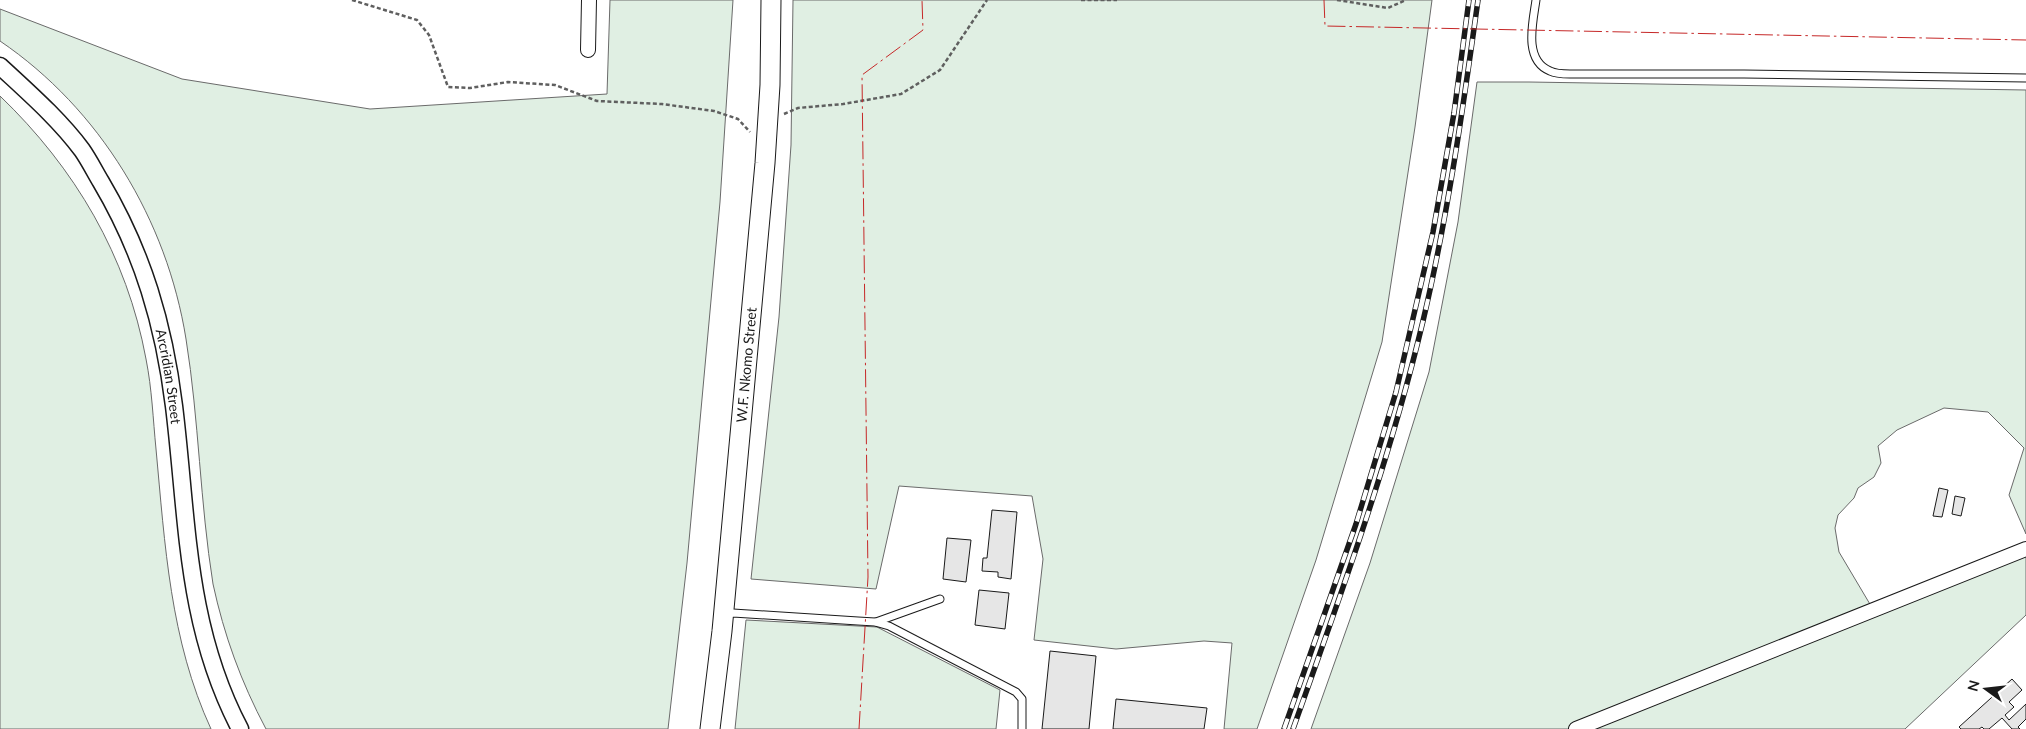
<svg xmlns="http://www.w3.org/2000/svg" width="2026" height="729" font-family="Lato,sans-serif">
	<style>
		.green { fill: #e0efe3; stroke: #6a6a6a }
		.building { fill: #e6e6e6; stroke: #1a1a1a }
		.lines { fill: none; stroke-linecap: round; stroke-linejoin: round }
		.service-casing { stroke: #1a1a1a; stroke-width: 9 }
		.minor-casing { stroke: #1a1a1a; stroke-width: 16 }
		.tertiary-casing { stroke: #1a1a1a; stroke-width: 19 }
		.secondary-casing { stroke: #1a1a1a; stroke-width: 21 }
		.path { stroke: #5f5f5f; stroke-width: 2.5; stroke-dasharray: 4 2.5; stroke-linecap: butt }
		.service { stroke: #fff; stroke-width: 7 }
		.minor { stroke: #fff; stroke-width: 14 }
		.tertiary { stroke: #fff; stroke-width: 16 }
		.secondary { stroke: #fff; stroke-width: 19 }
		.rail-casing { stroke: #1a1a1a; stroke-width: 5.5 }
		.rail { stroke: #fff; stroke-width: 4; stroke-dasharray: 11; stroke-linecap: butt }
		.power { stroke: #c62828; stroke-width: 1; stroke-dasharray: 18 4 2.5 4; stroke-linecap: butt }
		.labels { text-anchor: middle; stroke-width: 4; stroke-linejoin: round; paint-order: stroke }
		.street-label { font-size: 14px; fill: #1a1a1a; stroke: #fff }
	</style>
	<rect width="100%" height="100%" fill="#fff"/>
	<g class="green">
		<path d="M610,0h123l-13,202 -33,361 -19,166h-402c-25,-47 -42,-94 -53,-145 -13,-81 -14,-164 -27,-245 -19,-119 -86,-230 -186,-298v-32l182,70 188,30 237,-15z"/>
		<path d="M793,0h639l-17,127 -33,215 -66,218 -59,169h-33l8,-86 -28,-2 -88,8 -82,-9 9,-81 -11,-63 -133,-10 -23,103 -125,-10 28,-262 12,-172z"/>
		<path d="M1477,82h52l497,8v444l-17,-39 15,-47 -36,-36 -44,-4 -47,22 -19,16 3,17 -7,14 -16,11 -4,10 -16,17 -3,13 4,24 38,64 149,-61v60l-121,114h-594l59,-166 59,-191 29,-150z"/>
		<path d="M0,96c75,72 127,160 146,263 6,30 7,60 10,90 9,96 14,191 55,280h-211z"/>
		<path d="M746,620l131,7 123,63 -4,39h-261z"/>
	</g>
	<g class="building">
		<path d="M1939,488l9,2 -6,27 -9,-1z"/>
		<path d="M1955,496l10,2 -4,18 -9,-2z"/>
		<path d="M992,510l25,2 -6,67 -13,-2v-5l-16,-1 1,-13h4z"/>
		<path d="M947,538l24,2 -5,42 -23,-3z"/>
		<path d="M979,590l30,3 -4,36 -30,-4z"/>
		<path d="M1050,651l46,5 -7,73h-47z"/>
		<path d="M2012,679l10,11 -13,12 5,5 -9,8 4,5 17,-16v15l-8,8 2,2h-8l-10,-11 -13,11h-5l-2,-2 -3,2h-18l-2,-2z"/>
		<path d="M1116,699l91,9 -3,21h-91z"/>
	</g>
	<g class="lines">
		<defs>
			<g id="service">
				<path d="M1536,0c-3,22 -13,60 14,71 6,3 13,3 20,3h174l282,4"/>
				<path d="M724,615l9,-2 125,8 17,1 14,4 127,66 6,7v30"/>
				<path d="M876,622l64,-23"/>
			</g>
			<g id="minor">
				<path d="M588,50l1,-50"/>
				<path d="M1576,729l450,-180"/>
			</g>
			<g id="tertiary">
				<path id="s1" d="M0,66c28,26 59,53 82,84 7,10 13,22 19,32 42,71 63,143 73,224 14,113 11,218 66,323"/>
			</g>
			<g id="secondary">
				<path id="s2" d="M710,729l12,-98 43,-468 5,-78 1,-85"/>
			</g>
		</defs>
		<use href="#service" class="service-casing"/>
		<use href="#minor" class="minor-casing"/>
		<use href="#tertiary" class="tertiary-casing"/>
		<use href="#secondary" class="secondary-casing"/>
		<g class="path">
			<path d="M352,0l65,20 12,15 19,52 22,1 38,-6 47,3 42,16 65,3 52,7 24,8 12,13"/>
			<path d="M1081,0h36"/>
			<path d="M1337,0l51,8 18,-8"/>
			<path d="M784,114l14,-6 45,-4 58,-10 39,-24 47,-70"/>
		</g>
		<use href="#service" class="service"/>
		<use href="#minor" class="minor"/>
		<use href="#tertiary" class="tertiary"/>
		<use href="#secondary" class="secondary"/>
		<defs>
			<g id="rail">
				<path d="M1284,729l72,-205 40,-132 37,-160 21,-119 15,-113"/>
				<path d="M1293,729c48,-135 97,-269 130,-408 25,-106 40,-213 55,-321"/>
			</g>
		</defs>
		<use href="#rail" class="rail-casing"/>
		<use href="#rail" class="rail"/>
		<g class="power">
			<path d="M1324,0l1,26 701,14"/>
			<path d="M859,729l9,-152 -6,-502 61,-45 -1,-30"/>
		</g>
	</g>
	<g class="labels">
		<g class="street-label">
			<text dy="5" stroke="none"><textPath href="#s2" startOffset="366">W.F. Nkomo Street</textPath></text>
			<text dy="5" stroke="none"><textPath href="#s1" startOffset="362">Arcridian Street</textPath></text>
		</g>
	</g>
	<g transform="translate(1986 689) rotate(285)" stroke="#ffffff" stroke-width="4" paint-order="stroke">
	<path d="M0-4L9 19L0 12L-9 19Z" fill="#1a1a1a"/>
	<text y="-8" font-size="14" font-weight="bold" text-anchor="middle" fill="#1a1a1a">N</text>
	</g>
</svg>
